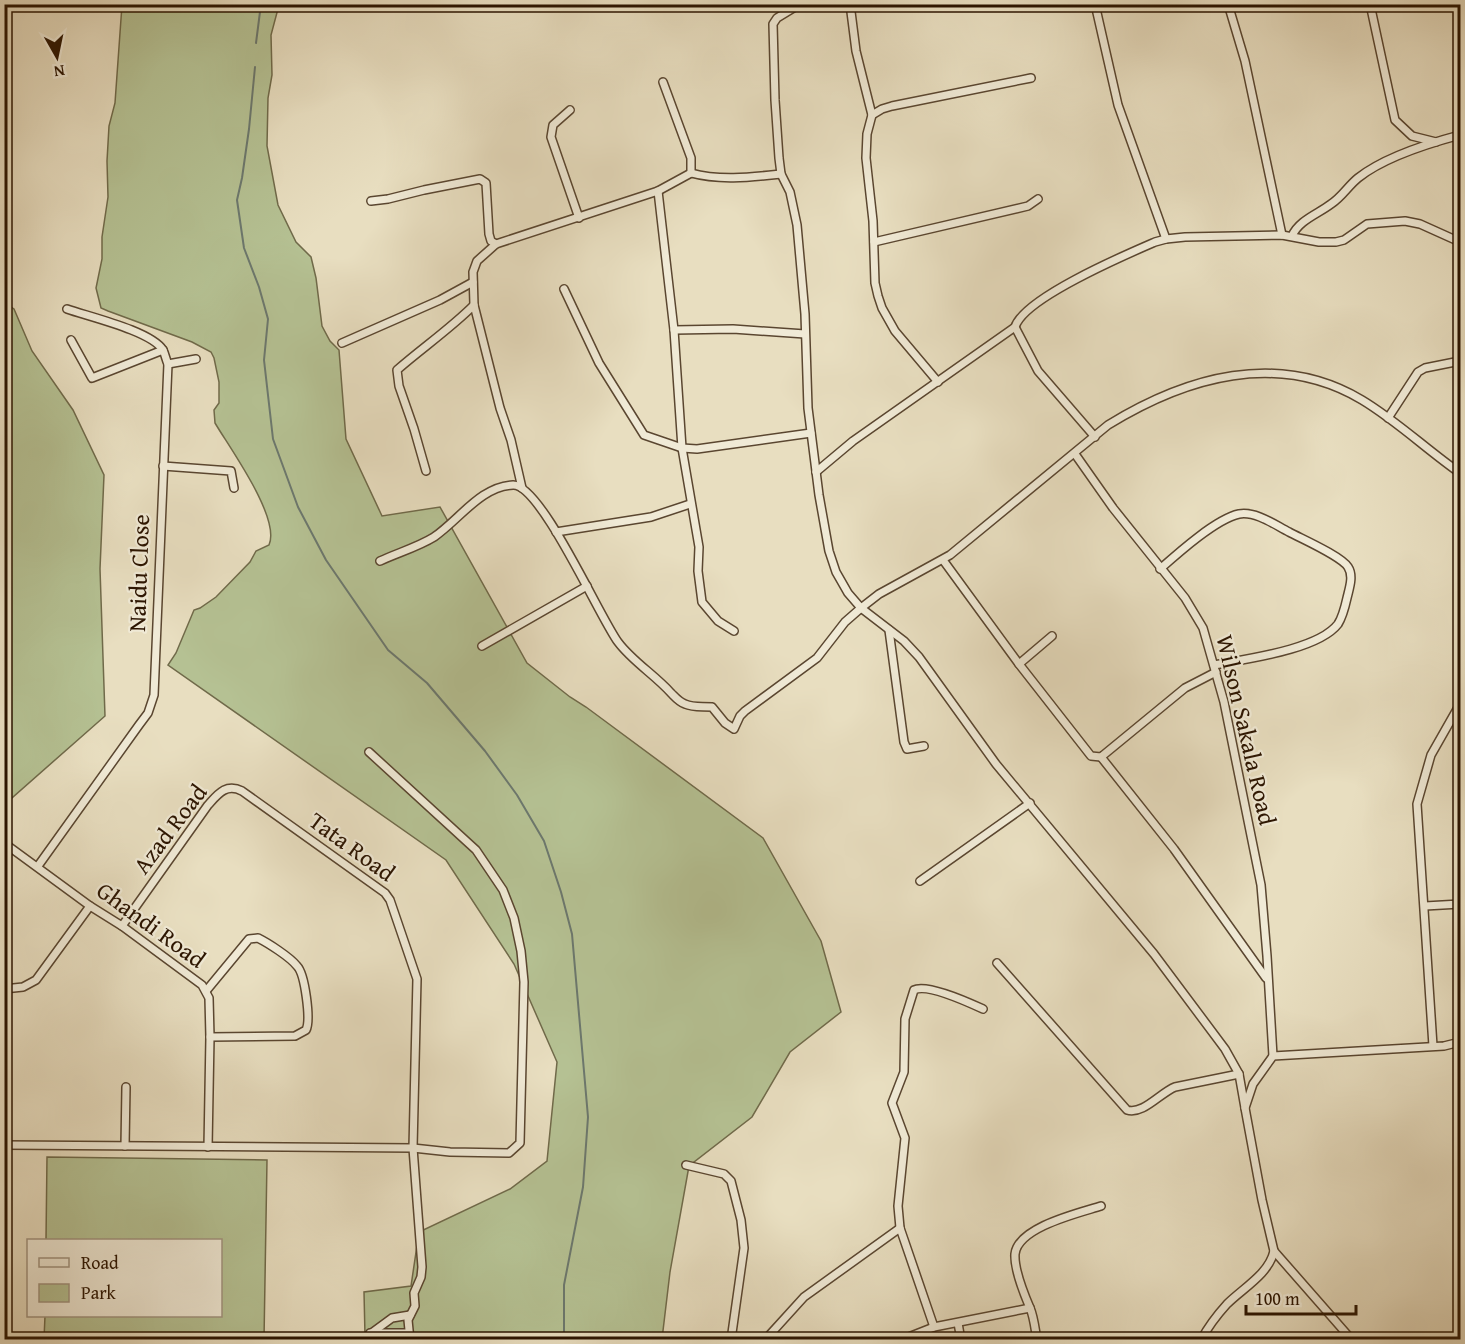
<svg xmlns="http://www.w3.org/2000/svg" width="1465" height="1344" font-family="'Gentium Book Plus',serif">
	<style>
		.green { fill: #b5c193; stroke: #706a4a; stroke-width: 1.5 }
		.lines { fill: none; stroke-linecap: round; stroke-linejoin: round }
		.stream { stroke: #6c786e; stroke-width: 2 }
		.street-casing { stroke: #5a4630; stroke-width: 10 }
		.street { stroke: #f0ead6; stroke-width: 7 }
		.labels { text-anchor: middle; stroke-width: 4.5; stroke-linejoin: round; paint-order: stroke }
		.street-label { font-size: 24px; fill: #2b1400; stroke: #f0ead6 }
	</style>
	<rect width="100%" height="100%" fill="#e8dec0"/>
	<filter id="stains"><feTurbulence type="fractalNoise" baseFrequency=".00333" numOctaves="4"/><feColorMatrix values="0 0 0 0 .2 0 0 0 0 .09 0 0 0 0 .02 0 0 0 .5 -.17"/></filter>
	<radialGradient id="worn" r=".72"><stop offset=".6" stop-color="#630" stop-opacity="0"/><stop offset="1" stop-color="#630" stop-opacity=".3"/></radialGradient>
	<g class="green">
		<path d="M122,5h157l-8,30 1,40 -4,23 -1,48 11,59 18,37 15,15 5,21 6,48 8,15 9,9 7,89 36,77 58,-9 87,156 43,34 16,10 177,131 58,103 20,71 -51,40 -38,65 -63,49 -19,106 -8,67 -245,1 -2,-4h-50l-1,-44 47,-6 8,-54 91,-43 37,-28 10,-99 -43,-98 -68,-104 -278,-195 8,-12 18,-43 6,-2 16,-11 34,-35 6,-11 13,-6c12,-27 -40,-98 -54,-122l-1,-13 5,-7v-21l-5,-24 -3,-6 -19,-10 -84,-31 -7,-3 -5,-20 6,-29v-22l6,-40 -1,-36 2,-35 6,-23z"/>
		<path d="M5,303l9,6 18,42 41,59 31,65 -4,94 5,147 -100,88z"/>
		<path d="M47,1157l220,3 -3,179h-220l1,-23h175v-76h-174z"/>
	</g>
	<g class="lines">
		<g class="stream">
			<path d="M256,43l5,-39"/>
			<path d="M255,67l-6,62 -7,49 -5,22 7,48 15,39 9,32 -4,41 9,79 25,68 28,53 62,90 39,33 58,68 32,44 27,46 17,51 11,42 16,183 -5,70 -19,98v55"/>
		</g>
		<defs>
			<g id="street">
				<path d="M800,4l-23,14 -4,6 2,76 4,58 2,16 9,18 7,33 8,89 3,94 11,87 10,56 7,21 12,21 13,15 43,33 15,16 77,107 158,190 71,95 14,25 6,34"/>
				<path d="M850,4l6,47 16,64 -5,19 -1,24 7,63 2,62 3,13 4,12 13,23 43,51"/>
				<path d="M1095,4l23,101 48,134"/>
				<path d="M1228,4l17,57 37,174"/>
				<path d="M1370,4l25,116 17,16 24,6"/>
				<path d="M663,82l28,76v15"/>
				<path d="M570,110l-17,15 -2,12 28,81"/>
				<path d="M872,115l10,-6 10,-3 139,-28"/>
				<path d="M658,191l16,139 8,118 17,99 -1,24 4,31 16,19 16,10"/>
				<path d="M371,201l17,-2 36,-9 56,-11 6,4 3,51 2,7 5,3"/>
				<path d="M1292,236c7,-16 26,-22 39,-32 11,-7 17,-18 27,-26 25,-20 72,-35 102,-43"/>
				<path d="M874,242l154,-36 10,-7"/>
				<path d="M564,289l35,74 45,72 38,13 15,1 114,-16"/>
				<path d="M1015,327l23,44 57,66"/>
				<path d="M674,330l59,-1 72,5"/>
				<path d="M71,340l21,38 71,-28"/>
				<path d="M342,343l98,-43 33,-18"/>
				<path d="M168,364l28,-5"/>
				<path d="M1388,418l30,-46 7,-4 35,-7"/>
				<path d="M1075,454l38,54 72,90 18,30 21,74 37,183 6,71 6,100"/>
				<path d="M163,466l68,5 3,17"/>
				<path d="M426,471l-12,-42 -15,-43 -2,-16c25,-22 53,-41 77,-65"/>
				<path d="M816,472l37,-31 162,-114c9,-29 110,-72 140,-85l11,-3 19,-2 97,-2 37,7h17l8,-2 23,-16 38,-3 15,3 40,18"/>
				<path d="M522,488l-11,-48 -11,-32 -26,-103 -1,-33 4,-11 19,-17 162,-53 33,-18c29,8 61,4 90,1"/>
				<path d="M556,532l95,-15 39,-13"/>
				<path d="M943,560l76,104 72,92 10,1 84,-69 31,-16"/>
				<path d="M380,561c17,-8 38,-14 54,-24 25,-17 47,-51 79,-52 28,-1 87,133 105,157 14,19 37,33 53,51 4,4 8,9 14,11 9,4 17,2 27,3l13,16 9,6 6,-13 5,-5 72,-53 28,-36 16,-14 18,-14 71,-39 158,-130c78,-48 170,-75 254,-25 35,21 65,50 98,73"/>
				<path d="M1160,569c18,-16 56,-50 79,-55 17,-3 36,11 50,18 13,7 52,24 59,35 6,9 1,22 -1,31 -2,9 -4,18 -9,26 -20,26 -93,35 -124,41"/>
				<path d="M889,630l15,112 3,7 17,-3"/>
				<path d="M482,646l105,-60"/>
				<path d="M1019,664l33,-28"/>
				<path d="M1101,757l73,92 92,129"/>
				<path d="M4,843l86,63 32,20 80,59 7,13 1,39 -2,110"/>
				<path d="M38,866l101,-141 9,-12 6,-18 14,-331c-2,-4 -3,-10 -5,-14 -12,-19 -73,-33 -96,-41"/>
				<path d="M920,881l110,-78"/>
				<path d="M1425,906l35,-2"/>
				<path d="M122,926l86,-121c10,-11 18,-22 34,-14l143,102 5,7 27,79 -4,169 9,119 -1,10 -7,16 1,13 -7,14 2,20"/>
				<path d="M997,963l130,147c16,5 33,-17 48,-23l64,-13"/>
				<path d="M4,989l19,-2 13,-7 54,-74"/>
				<path d="M206,991l43,-52 9,-1c10,5 32,19 39,28 8,8 14,54 9,64l-11,6 -85,1"/>
				<path d="M1433,1046l-16,-242 14,-49 29,-51"/>
				<path d="M4,1145l409,3 37,4 59,1 11,-10 4,-161 -3,-31 -7,-33 -11,-28 -27,-40 -107,-98"/>
				<path d="M125,1146l1,-59"/>
				<path d="M686,1165l38,9 7,7 10,39 3,28 -13,92"/>
				<path d="M1274,1251l78,89"/>
				<path d="M958,1323l3,17"/>
				<path d="M934,1327l-34,-99 -2,-22 7,-68 -13,-35 12,-31 1,-53 9,-29c13,-7 56,13 69,19"/>
				<path d="M370,1333h39"/>
				<path d="M362,1340l30,-22 18,-3"/>
				<path d="M765,1340l39,-43 96,-69"/>
				<path d="M901,1340l33,-13 96,-19"/>
				<path d="M1037,1340c-2,-11 -3,-23 -7,-32 -6,-14 -16,-38 -15,-54 3,-27 64,-41 86,-48"/>
				<path d="M1201,1340c7,-13 16,-25 26,-36 16,-16 42,-30 47,-53l-12,-51 -17,-92 8,-24 20,-28 171,-10 16,-4"/>
			</g>
		</defs>
		<use href="#street" class="street-casing"/>
		<use href="#street" class="street"/>
	</g>
	<g class="labels">
		<g class="street-label">
			<text transform="translate(139 573) rotate(-88)" y="8">Naidu Close</text>
			<text transform="translate(1246 730) rotate(77)" y="8">Wilson Sakala Road</text>
			<text transform="translate(170 829) rotate(-53)" y="8">Azad Road</text>
			<text transform="translate(352 847) rotate(36)" y="8">Tata Road</text>
			<text transform="translate(151 925) rotate(36)" y="8">Ghandi Road</text>
		</g>
	</g>
	<rect width="1465" height="1344" fill="none" stroke="#e8dec0" stroke-width="24"/>
	<rect x="6" y="6" width="1453" height="1332" fill="none" stroke="#2b1400" stroke-width="3"/>
	<rect x="12" y="12" width="1441" height="1320" fill="none" stroke="#2b1400" stroke-width="1.5"/>
	<rect x="27" y="1239" width="195" height="78" fill="#f0ead6" stroke="#a19480" stroke-width="1.5"/>
	<rect x="39" y="1258" width="30" height="9" fill="#f0ead6" stroke="#a19480" stroke-width="1.5"/>
	<text x="81" y="1269" font-size="18" fill="#2b1400">Road</text>
	<rect x="39" y="1284" width="30" height="18" fill="#b5c193" stroke="#a19480" stroke-width="1.5"/>
	<text x="81" y="1299" font-size="18" fill="#2b1400">Park</text>
	<g transform="translate(57 57) rotate(171)" stroke="#f0ead6" stroke-width="4.5" paint-order="stroke">
	<path d="M0-4.5L10 22L0 15L-10 22Z" fill="#2b1400"/>
	<text y="-9" font-size="16" font-weight="bold" text-anchor="middle" fill="#2b1400">N</text>
	</g>
	<path d="M1246 1305v9h110v-9" fill="none" stroke="#2b1400" stroke-width="3"/>
	<text x="1255" y="1305" font-size="18" fill="#2b1400" stroke="#f0ead6" stroke-width="4.5" paint-order="stroke">100 m</text>
	<rect width="100%" height="100%" filter="url(#stains)"/>
	<rect width="100%" height="100%" fill="url(#worn)"/>
</svg>
